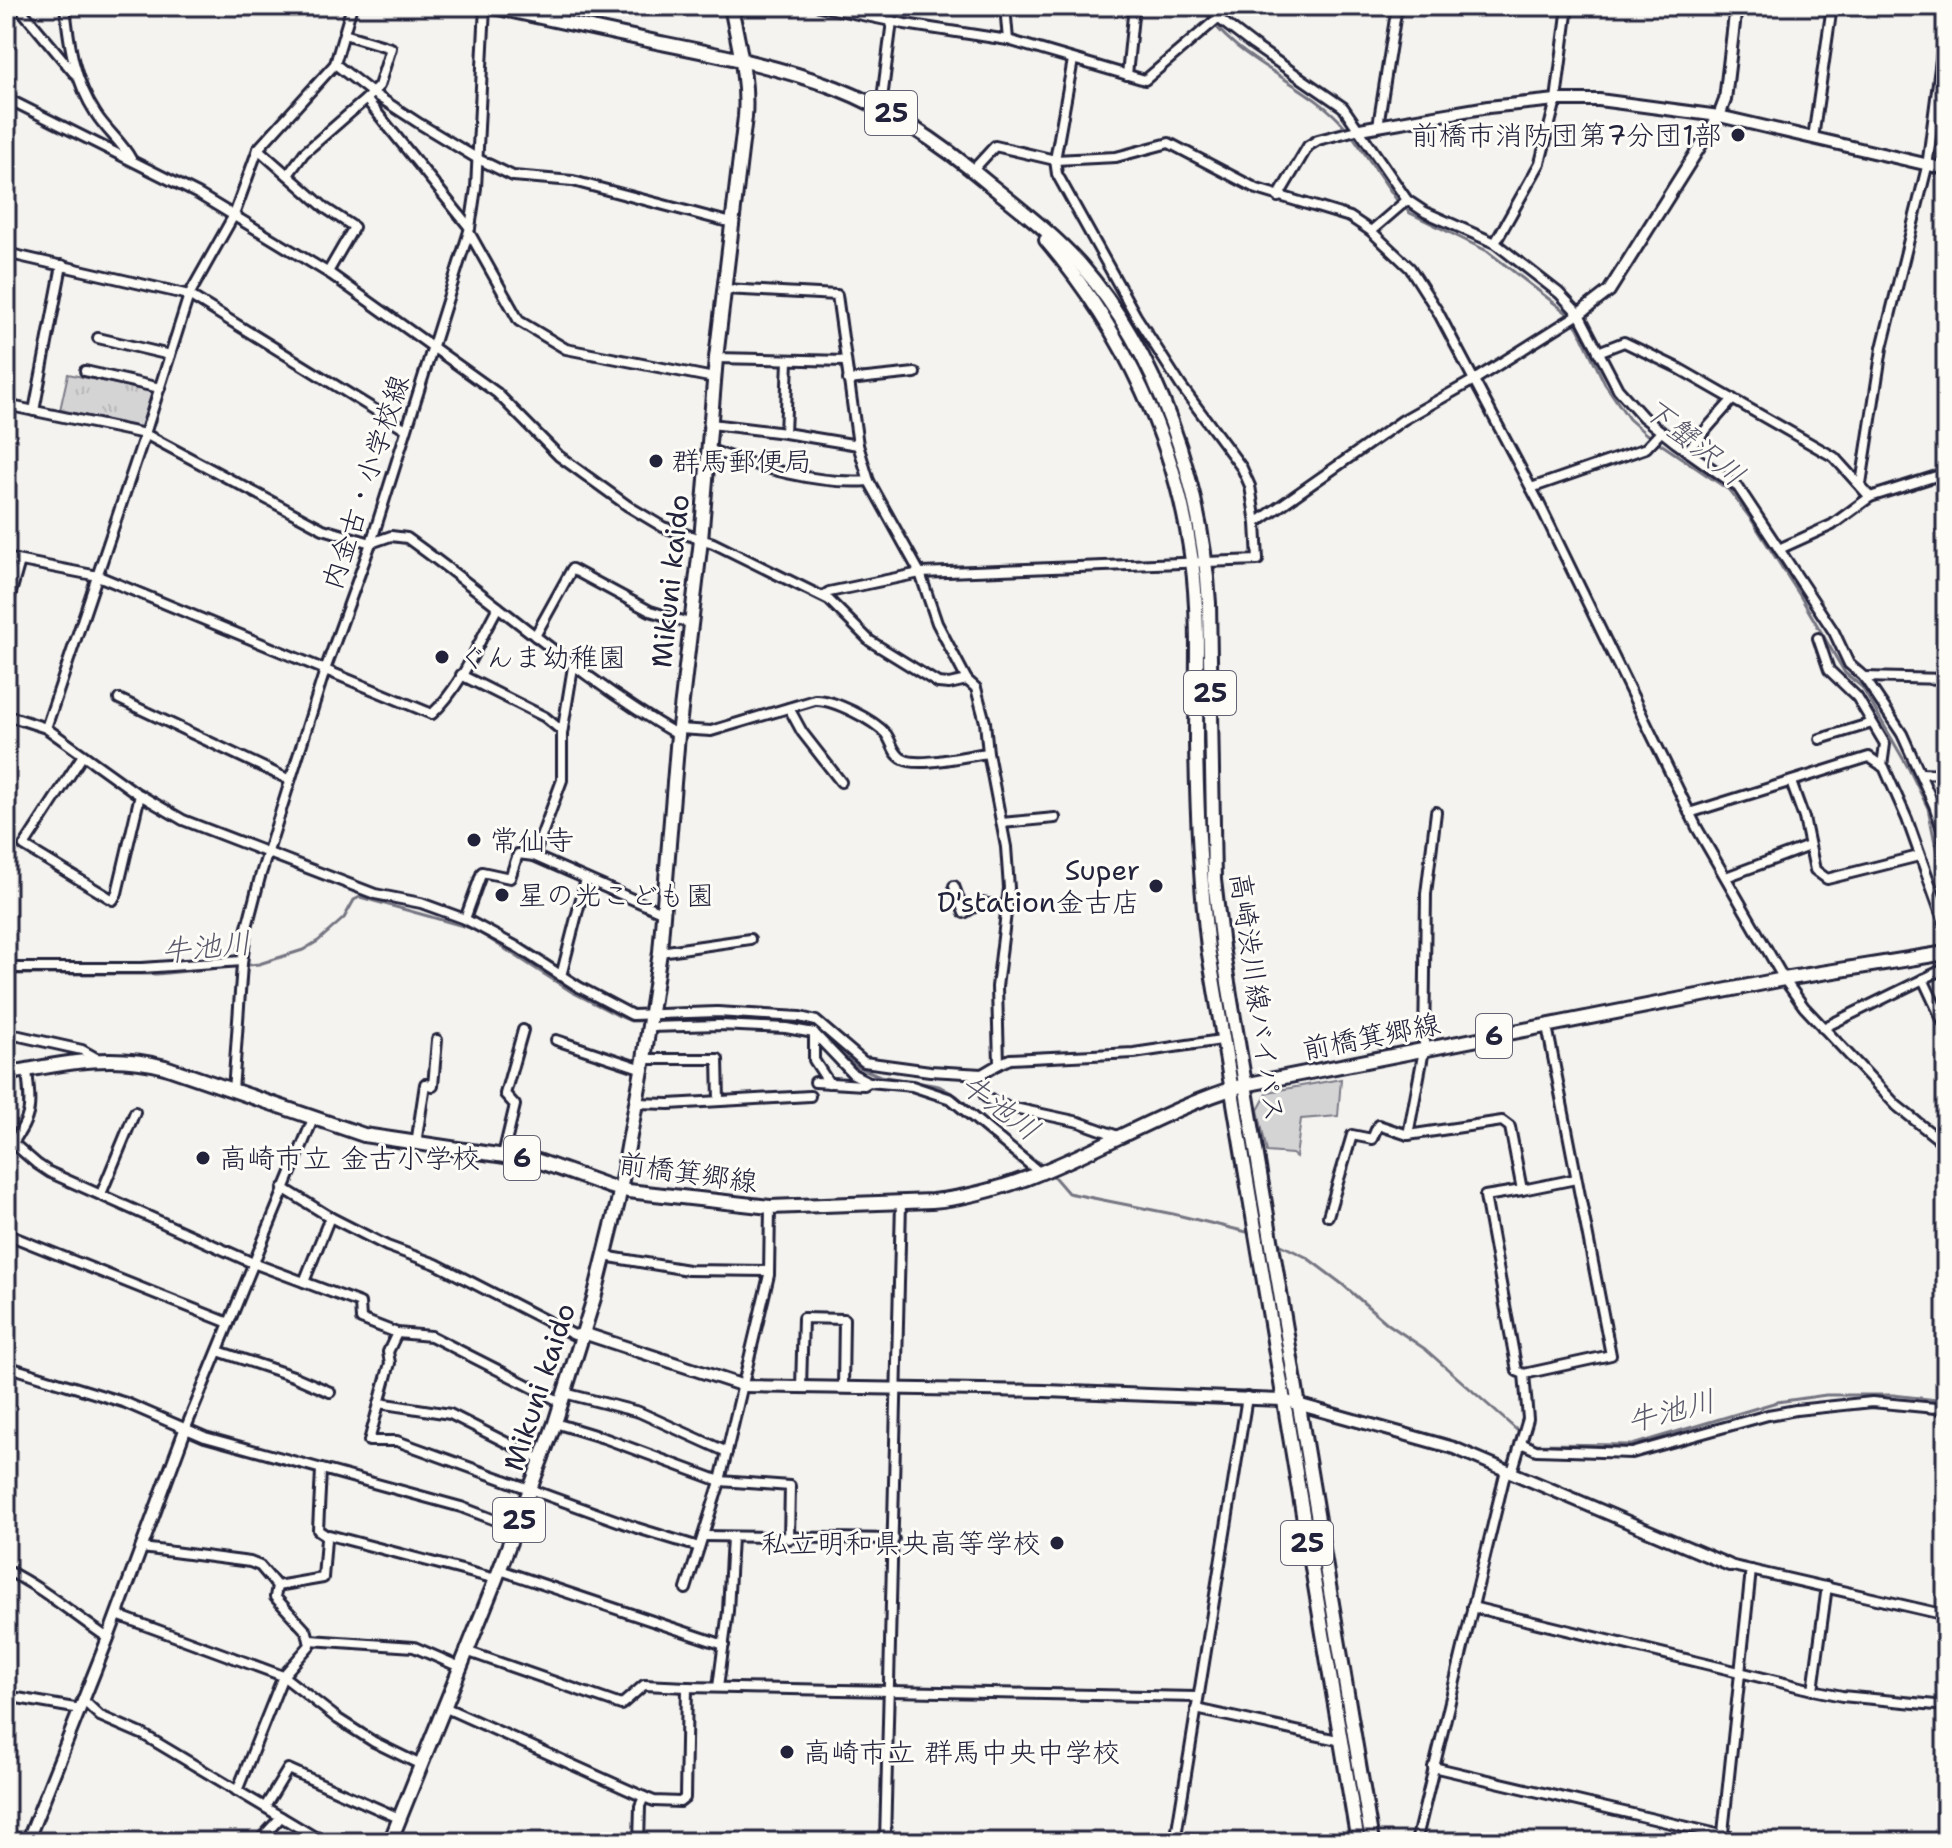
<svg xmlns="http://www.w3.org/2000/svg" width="1952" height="1848" font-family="'Shantell Sans','Klee One',sans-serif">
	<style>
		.green { fill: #d5d4d5; stroke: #7c7b88; stroke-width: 2 }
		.park { fill: url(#park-tufts); stroke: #7c7b88; stroke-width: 2 }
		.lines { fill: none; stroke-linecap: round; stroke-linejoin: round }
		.stream { stroke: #757582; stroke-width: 3 }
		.minor-casing { stroke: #22223b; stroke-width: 14 }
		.tertiary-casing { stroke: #22223b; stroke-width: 16 }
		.primary-casing { stroke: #22223b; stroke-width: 18 }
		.minor { stroke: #fdfcf7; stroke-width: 8 }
		.tertiary { stroke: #fdfcf7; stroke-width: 10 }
		.primary { stroke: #fdfcf7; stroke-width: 12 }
		.poi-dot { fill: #22223b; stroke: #fdfcf7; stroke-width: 3 }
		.labels { text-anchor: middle; stroke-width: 6; stroke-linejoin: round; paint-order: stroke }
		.shield { fill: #fdfcf7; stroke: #646373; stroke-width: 2 }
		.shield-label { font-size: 26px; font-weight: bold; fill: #22223b }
		.poi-label { font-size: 28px; fill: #22223b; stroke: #fdfcf7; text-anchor: start }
		.street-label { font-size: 28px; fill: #22223b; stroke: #fdfcf7 }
		.water-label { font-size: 30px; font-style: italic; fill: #59596b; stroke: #fdfcf7 }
	</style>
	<defs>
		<pattern id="park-tufts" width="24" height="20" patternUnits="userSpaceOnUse" patternTransform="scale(2)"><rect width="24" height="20" fill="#d5d4d5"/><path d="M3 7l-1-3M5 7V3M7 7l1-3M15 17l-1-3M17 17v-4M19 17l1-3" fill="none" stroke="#b7b6b8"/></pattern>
	</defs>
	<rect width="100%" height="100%" fill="#f4f3ef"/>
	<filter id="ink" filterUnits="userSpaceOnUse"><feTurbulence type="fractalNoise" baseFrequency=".0125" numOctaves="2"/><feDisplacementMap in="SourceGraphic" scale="16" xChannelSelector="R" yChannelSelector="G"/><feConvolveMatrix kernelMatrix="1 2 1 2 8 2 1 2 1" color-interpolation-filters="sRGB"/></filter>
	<g filter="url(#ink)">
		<path class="green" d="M1341,1079l-3,37 -37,3 -5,38 -4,-3 -25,-2 -9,-42 10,-18z"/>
		<path class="park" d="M68,374l87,18 -10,34 -4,1 -81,-17z"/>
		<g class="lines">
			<g class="stream">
				<path d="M1202,6c31,57 105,74 145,123"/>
				<path d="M1352,135l44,64 14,14 77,38 80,62 11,15 27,56 24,35 17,15 83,56 22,29 48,75 46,79 17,14 47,82 19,39 18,90"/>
				<path d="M6,974h151l102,-10 44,-14 15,-9 26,-23 10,-18 6,-3 114,32 98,63 45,23 14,6h16"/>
				<path d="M655,1021c45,-1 135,-11 173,15"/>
				<path d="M840,1046l16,20 24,10 59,10 18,10 52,46 35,24"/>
				<path d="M1049,1171l19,22 105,21 78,19"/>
				<path d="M1277,1243l29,14 36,27 46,40 37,25 103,91 8,4 96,1 145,-43 49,-7h67l53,6"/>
			</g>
			<defs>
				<g id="minor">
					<path d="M18,6l56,67"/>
					<path d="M65,6c4,39 9,74 31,108 10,16 26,28 35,45"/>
					<path d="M819,6l86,18 103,16 137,40 73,-62"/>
					<path d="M1005,6l3,34"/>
					<path d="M1211,6l7,12 35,27 90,62 64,93 18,12 70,31 64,50 20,21 39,75 25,28 33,26 62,44 96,145 15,32 15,13 38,57 32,71 9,27 3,27"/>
					<path d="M344,34l47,14 -12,38 -13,13 104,129"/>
					<path d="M335,64l36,28 49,32 58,35 35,17 60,5 159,42"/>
					<path d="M1127,75l7,-69"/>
					<path d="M6,98l192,96 134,81 165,118 62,63 69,50 35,21 50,16 116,57 41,41 68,42 11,1 18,-4"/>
					<path d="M881,107l11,-86"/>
					<path d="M1378,126l19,-120"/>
					<path d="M1813,138l19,-132"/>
					<path d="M258,149l67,59 29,19 -26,45"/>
					<path d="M973,170l22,-24 60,14 61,-3 53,-14 88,46 93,28 21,14 39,37 28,44 101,191 158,325 87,151 20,28 93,99 49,39"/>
					<path d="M288,175l16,-22 62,-54"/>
					<path d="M1278,197l30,-51 10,-6 42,-11"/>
					<path d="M1371,231l36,-31"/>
					<path d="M469,232l50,89 47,28 148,29"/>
					<path d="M1495,243l45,-80 16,-63 12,-94"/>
					<path d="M6,253l183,42 217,134"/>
					<path d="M98,338l72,17"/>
					<path d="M1598,352l26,-10 54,26 156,89 36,40 -38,28 -53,24"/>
					<path d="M716,358l130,3"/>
					<path d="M85,371l75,17"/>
					<path d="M848,380l67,-7"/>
					<path d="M6,405l139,29 178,95 48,14 20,-7 16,2c91,65 174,141 271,197"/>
					<path d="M34,411l28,-146"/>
					<path d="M711,424l74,9 73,12"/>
					<path d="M785,433l3,-72"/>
					<path d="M708,449c50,18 108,36 161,32"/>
					<path d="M1687,451l46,-52"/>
					<path d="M1861,484l21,-136 45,-181 19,-146"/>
					<path d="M1531,488l115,-40 15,-16"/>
					<path d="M1870,497l76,-24"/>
					<path d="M1256,523l147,-103 71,-40 105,-66"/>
					<path d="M6,558l92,18 334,138c30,-27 46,-72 66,-107"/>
					<path d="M1943,571h3"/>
					<path d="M823,596l6,-4 91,-19 338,-13 -2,-37 -6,-37 -8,-18 -61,-82 -45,-70 -79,-142 -2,-14 18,-100"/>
					<path d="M6,610l14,-49"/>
					<path d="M535,636l37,-67 78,42 39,12"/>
					<path d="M1818,638l11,32 28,27 28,47 -3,22"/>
					<path d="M573,667l-11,67v46l-28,76 130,57"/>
					<path d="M461,675l84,42 17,14"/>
					<path d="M1864,677l82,2"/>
					<path d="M119,699l171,81"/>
					<path d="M789,708l13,24 39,50"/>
					<path d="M6,715l40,13 89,64 48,28 192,74 46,9 44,16 52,28 62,40 53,28 85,-3 83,5 16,4 48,41 66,9 52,3 17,-10 -2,-77 12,-99 -3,-41 -18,-94 -3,-31 -9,-34 -9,-8 -30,-57 -17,-50 -51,-92 -11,-36 -21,-150 -113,-6"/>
					<path d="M46,728l99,-294 44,-139 45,-80 24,-66 77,-85 17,-58"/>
					<path d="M679,729l32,2 104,-31c18,-1 59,20 71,34 6,8 7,20 17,25 15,9 66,-4 85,-6"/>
					<path d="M1820,739l52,-16"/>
					<path d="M83,755l-59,91 89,54 4,-7 23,-98"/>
					<path d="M1920,773l26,1v-3"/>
					<path d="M1791,782l13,36 11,52 12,9 92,-23"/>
					<path d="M1436,812l-10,82 -2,156 -16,85 94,-14 8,6 12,63 -37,6 32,175 7,3 4,45 -16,53"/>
					<path d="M1689,813l180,-56 15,10 23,52 39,109"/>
					<path d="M1002,823l53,-5"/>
					<path d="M1726,877l83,-31"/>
					<path d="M954,886l10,27 17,-10 27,4"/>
					<path d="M465,919l17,-47 28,6 8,-24 16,2"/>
					<path d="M660,952l90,-13"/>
					<path d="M6,968h136l100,-7"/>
					<path d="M561,976l25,-97"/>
					<path d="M1923,979l23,49"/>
					<path d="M650,1027l69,-2 67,3 28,5 39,41 16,8 43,4 39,13 88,73"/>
					<path d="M1823,1028l123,-60"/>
					<path d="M6,1033l76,17 16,9"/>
					<path d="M814,1033v27l15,23"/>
					<path d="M556,1040l87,29"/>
					<path d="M644,1059h74l1,41"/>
					<path d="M999,1064l11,-5 124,-6 87,-13"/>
					<path d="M972,1074l14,23 10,7 83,18 39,14"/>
					<path d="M815,1082l49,3 5,-3"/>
					<path d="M233,1091l9,-127 4,-33 14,-54 65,-207 46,-127 99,-315 6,-40 9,-182"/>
					<path d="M636,1103l33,1 141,-8"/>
					<path d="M6,1137l31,27 12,8 204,91 107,40 1,16 36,14 34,3 130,66"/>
					<path d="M416,1144l9,-60 8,2 4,-46"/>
					<path d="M6,1154c25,-40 26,-36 21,-84"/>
					<path d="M503,1155l12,-50 -10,-11 18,-64"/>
					<path d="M283,1188l47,29 57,29 49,18 138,71 9,-2"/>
					<path d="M1522,1190l54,-11"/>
					<path d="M101,1194l34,-82"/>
					<path d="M1328,1216l24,-81 20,4 6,-14 30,10"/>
					<path d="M6,1234l223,89"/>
					<path d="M604,1256l84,14 81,1"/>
					<path d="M304,1282l26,-65"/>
					<path d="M397,1333l-9,19 2,11 -21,78h28l240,87 62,19"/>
					<path d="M218,1351l75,25 37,16"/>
					<path d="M6,1366l120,37 79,34 256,70 55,21"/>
					<path d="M1524,1374l87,-19 -64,-329"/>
					<path d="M801,1387l2,-69 41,1 -1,69"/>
					<path d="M564,1393l75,19 88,40"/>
					<path d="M379,1403l71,11 91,46"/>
					<path d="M555,1423l49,15 116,43 70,5 -1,53"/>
					<path d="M185,1430l128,-311"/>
					<path d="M1521,1443l15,7 96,3 136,-38 28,-5 76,-8 74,7"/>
					<path d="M321,1470l-3,60 9,6"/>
					<path d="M703,1536l191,3"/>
					<path d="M142,1548l108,14 10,4 17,20 -2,11 32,35 3,13 -27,31 -46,115"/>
					<path d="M1729,1565l217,50"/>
					<path d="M6,1570c37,18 68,45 102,68"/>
					<path d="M500,1570l224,75"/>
					<path d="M277,1586l46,-8 3,-39 3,-4 167,44"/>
					<path d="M686,1589l33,-104 50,-210 1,-68"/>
					<path d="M1472,1607l341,83 29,6 104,10"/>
					<path d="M117,1615l166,61 55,43 36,23 47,23"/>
					<path d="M310,1640l104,7 46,20"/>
					<path d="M466,1651l155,54 23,-20 43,2"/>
					<path d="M718,1687l10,-76 4,-74"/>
					<path d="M1813,1690l14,-104"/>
					<path d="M6,1696l74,13"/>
					<path d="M83,1700l17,16 44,19 179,107"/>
					<path d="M444,1707l200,90 10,4 26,1 5,-4 2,-111 510,10"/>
					<path d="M1196,1709l146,32"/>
					<path d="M1433,1767l318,75"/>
					<path d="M265,1807l23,-38 111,49"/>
					<path d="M885,1841l26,1"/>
					<path d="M258,1842l23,-25"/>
					<path d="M639,1842l1,-36 4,-9"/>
					<path d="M885,1842l16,-639"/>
					<path d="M1175,1842l72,-445"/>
					<path d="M1416,1842l90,-372"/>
					<path d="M1722,1842l29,-272"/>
				</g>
				<g id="tertiary">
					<path d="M1360,129l128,-22 68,-7h43l120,16 227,53"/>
					<path d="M1579,314l30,-23 110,-175 6,-16 11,-94"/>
					<path d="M583,1333l161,53 301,5 238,9 171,48 275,117"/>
					<path d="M27,1842l81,-204 77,-208"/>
				</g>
				<g id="primary">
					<path d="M489,6c57,12 115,25 172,37 59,12 119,24 175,45 57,22 107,57 153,96 31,25 64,50 91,80 79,90 122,221 129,339l5,277 8,67 150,895"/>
					<path d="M1046,240c78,92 130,201 146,321 8,59 4,121 4,181 1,69 4,138 12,206l150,894"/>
					<path d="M6,1074c54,-10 105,-22 159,-7l199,68 174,26 73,26 17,4 142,16 162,-6c112,-10 205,-85 312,-116l540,-106 162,-26"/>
					<path d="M390,1842l106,-263 59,-156 39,-125 24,-96 26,-143 16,-107 18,-217 23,-195 15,-182 29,-241c3,-38 -7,-74 -14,-111"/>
				</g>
			</defs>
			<use href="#minor" class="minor-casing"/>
			<use href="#tertiary" class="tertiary-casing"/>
			<use href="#primary" class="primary-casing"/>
			<use href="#minor" class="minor"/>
			<use href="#tertiary" class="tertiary"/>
			<use href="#primary" class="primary"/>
		</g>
	</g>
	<g class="poi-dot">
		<circle cx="1738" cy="135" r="8"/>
		<circle cx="656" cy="461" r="8"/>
		<circle cx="442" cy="657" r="8"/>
		<circle cx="474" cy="840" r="8"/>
		<circle cx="1156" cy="886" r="8"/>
		<circle cx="502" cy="895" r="8"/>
		<circle cx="203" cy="1158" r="8"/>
		<circle cx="1057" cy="1543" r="8"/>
		<circle cx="787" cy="1752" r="8"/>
	</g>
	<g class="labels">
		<g class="shield">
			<rect x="865" y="91" width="52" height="44" rx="6"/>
			<rect x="1184" y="671" width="52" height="44" rx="6"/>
			<rect x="1476" y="1014" width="36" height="44" rx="6"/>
			<rect x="504" y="1136" width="36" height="44" rx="6"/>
			<rect x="493" y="1498" width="52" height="44" rx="6"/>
			<rect x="1281" y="1521" width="52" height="44" rx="6"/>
		</g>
		<g class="shield-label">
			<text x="891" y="122">25</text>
			<text x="1210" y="702">25</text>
			<text x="1494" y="1045">6</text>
			<text x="522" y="1167">6</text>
			<text x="519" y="1529">25</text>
			<text x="1307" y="1552">25</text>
		</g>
		<g class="poi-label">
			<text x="1722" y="145" text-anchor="end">前橋市消防団第7分団1部</text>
			<text x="672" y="471">群馬郵便局</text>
			<text x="458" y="667">ぐんま幼稚園</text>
			<text x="490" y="850">常仙寺</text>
			<text x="1140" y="880" text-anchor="end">Super<tspan x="1140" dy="32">D'station金古店</tspan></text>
			<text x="518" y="905">星の光こども園</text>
			<text x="219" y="1168">高崎市立 金古小学校</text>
			<text x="1041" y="1553" text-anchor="end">私立明和県央高等学校</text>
			<text x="803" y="1762">高崎市立 群馬中央中学校</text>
		</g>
		<g class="street-label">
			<text transform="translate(365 482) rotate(-72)" y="10">内金古・小学校線</text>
			<text transform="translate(670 581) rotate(-84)" y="10">Mikuni kaido</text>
			<text transform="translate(1258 997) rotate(82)" y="10">高崎渋川線バイパス</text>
			<text transform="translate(1371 1036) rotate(-11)" y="10">前橋箕郷線</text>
			<text transform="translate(688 1172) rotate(8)" y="10">前橋箕郷線</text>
			<text transform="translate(539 1387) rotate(-72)" y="10">Mikuni kaido</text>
		</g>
		<g class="water-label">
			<text transform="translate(1694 442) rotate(39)" y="10">下蟹沢川</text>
			<text transform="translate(206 947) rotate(-6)" y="10">牛池川</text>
			<text transform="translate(1000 1107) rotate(37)" y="10">牛池川</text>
			<text transform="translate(1671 1411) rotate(-14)" y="10">牛池川</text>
		</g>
	</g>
	<rect width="1952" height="1848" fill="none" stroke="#fdfcf7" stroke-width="32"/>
	<rect x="16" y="16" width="1920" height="1816" fill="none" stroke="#22223b" stroke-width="3" filter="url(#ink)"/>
</svg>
